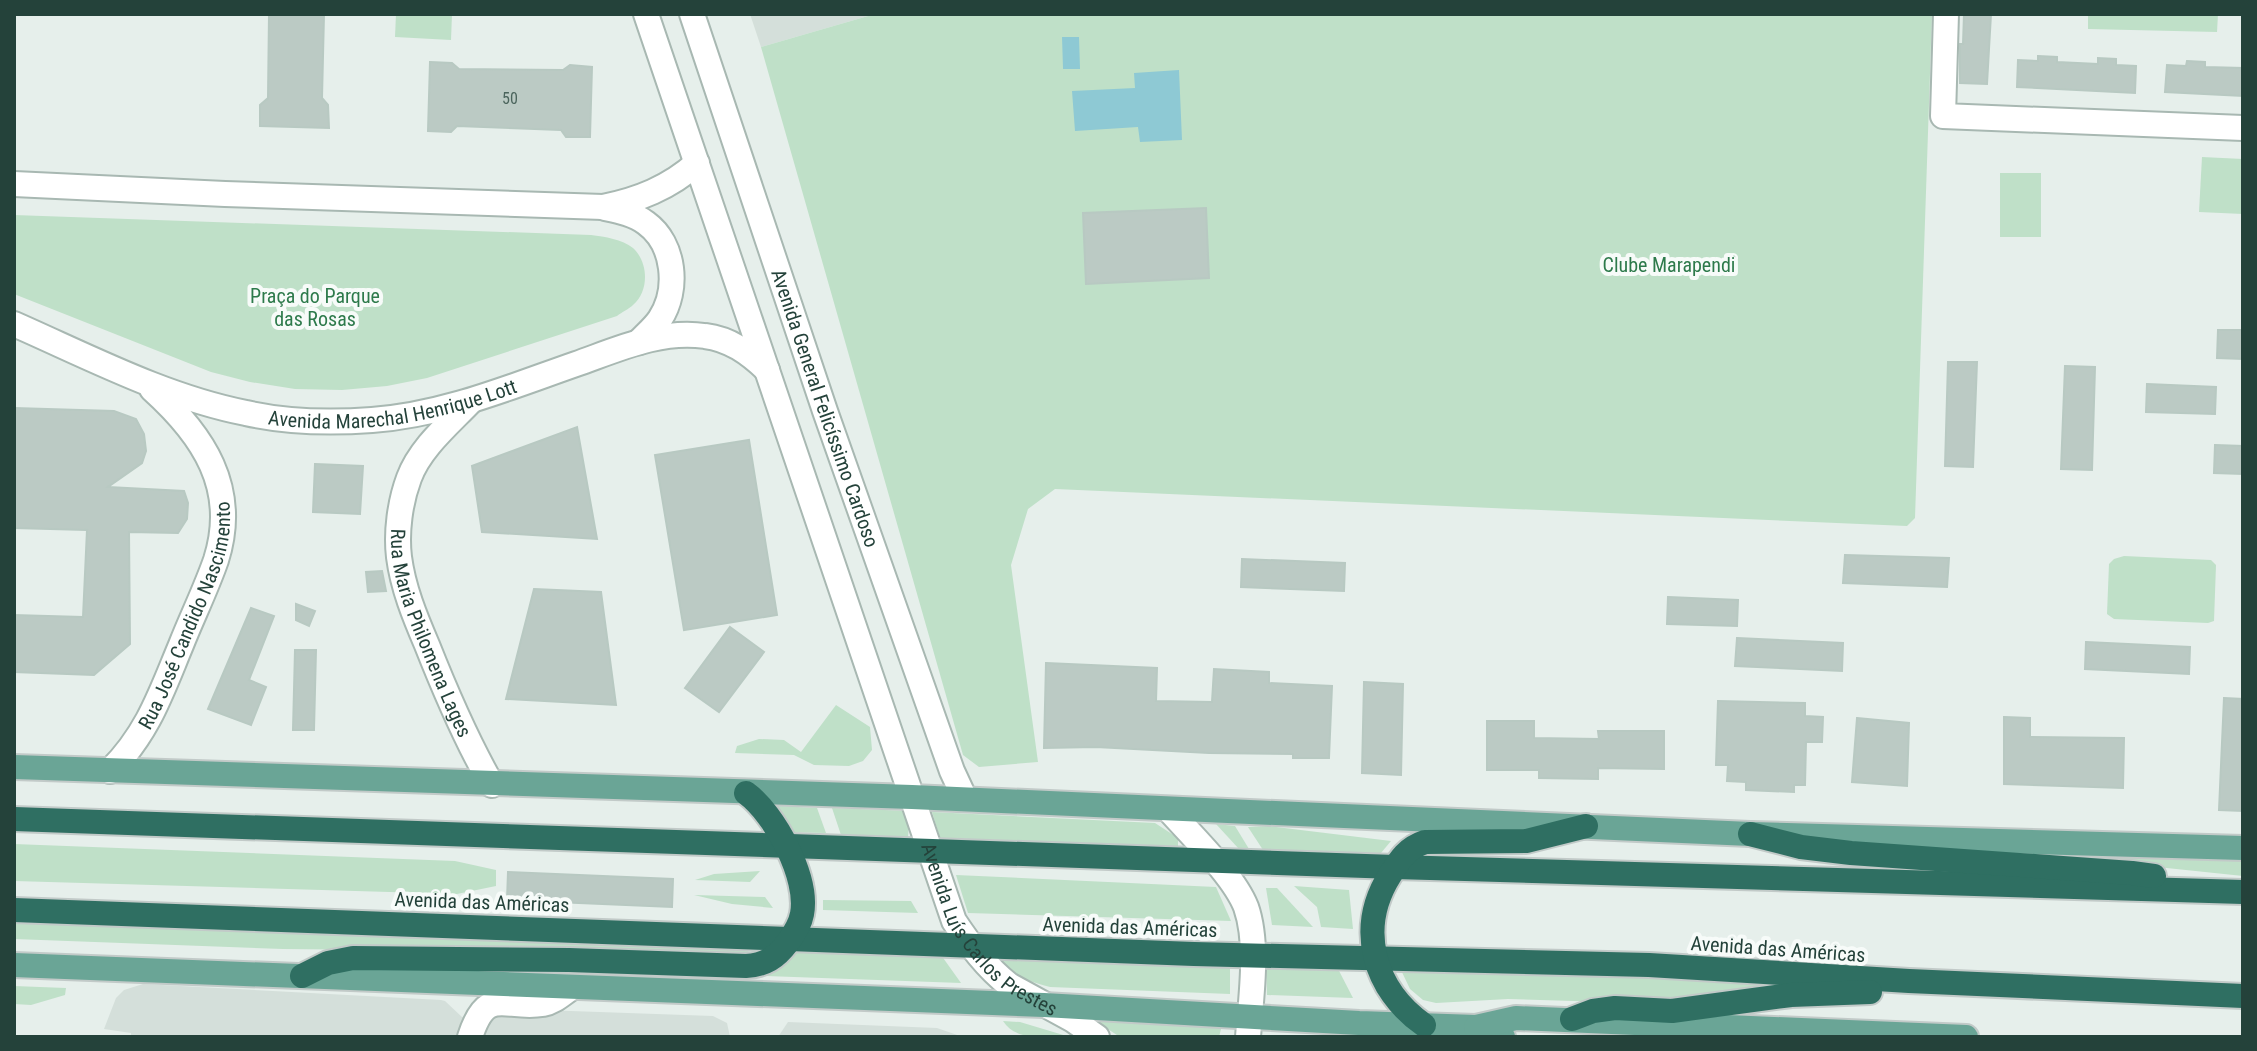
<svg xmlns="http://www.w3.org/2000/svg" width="2257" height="1051" font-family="'Roboto Condensed',sans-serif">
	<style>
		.built { fill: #d4dfda }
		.green { fill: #bfe0c8 }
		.water { fill: #8ec9d4 }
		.building { fill: #bbcac4; stroke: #b8c9c2; stroke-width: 2 }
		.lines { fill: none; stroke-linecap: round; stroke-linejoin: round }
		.minor-casing { stroke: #a8b8b2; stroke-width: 28 }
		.major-casing { stroke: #c2cac8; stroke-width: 28 }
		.highway-casing { stroke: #c2cac8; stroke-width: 28 }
		.minor { stroke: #fff; stroke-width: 24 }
		.major { stroke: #6aa596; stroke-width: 24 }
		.highway { stroke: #2f6f62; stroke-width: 24 }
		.labels { text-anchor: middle; stroke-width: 8; stroke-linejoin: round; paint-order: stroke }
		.number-label { font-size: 16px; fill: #4a645c }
		.park-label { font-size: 20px; fill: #2d7a4b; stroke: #f7fbf9 }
		.street-label { font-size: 20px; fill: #24423a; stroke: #f7fbf9 }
	</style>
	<rect width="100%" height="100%" fill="#e6efeb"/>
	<g class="built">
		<path d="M750,14h125l-114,33z"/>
		<path d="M143,984l298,16 4,1 17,16 52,-8 199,7 14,7 3,14h-599v-4l-27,-4 12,-31 8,-8z"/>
		<path d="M788,1022l149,6 26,9h-185z"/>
	</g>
	<g class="green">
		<path d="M396,14h56l-1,26 -56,-3z"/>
		<path d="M875,14h1057l-17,504 -8,8 -852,-37 -27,20 -17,56 27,197 -59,5 -16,-12 -202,-708z"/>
		<path d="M2088,14h130l-1,18 -129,-3z"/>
		<path d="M2202,157l41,2v55l-44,-2z"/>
		<rect x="2000" y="173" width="41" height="64"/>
		<path d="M14,215l577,20c14,2 31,4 42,13 16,15 16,43 0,57 -4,4 -11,7 -16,11l-190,62 -40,8 -45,4 -47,-1 -45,-7 -39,-10 -197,-78z"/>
		<path d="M2124,556l87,4 5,5 -2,56 -6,2 -94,-4 -7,-5 2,-50 5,-5z"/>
		<path d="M836,705l34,22 2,23 -9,11 -14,5 -35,-1 -20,-10 -59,-2 2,-7 22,-7 25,1 17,12z"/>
		<path d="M777,806l40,2 9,25 -42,-1z"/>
		<path d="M832,808l78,3 -2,26 -67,-2z"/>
		<path d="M932,812l223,11 23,15v8l-238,-8z"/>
		<path d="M1216,824l19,2 14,23h-10z"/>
		<path d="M1268,826l123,15 -10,12 -118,-3 -15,-23z"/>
		<path d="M14,844l441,17 41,9v16l-39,8 -443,-13z"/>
		<path d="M2096,857l147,2v17l-124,-13z"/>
		<path d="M760,871l-10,11 -55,-2 19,-6z"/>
		<path d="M956,875l260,12 15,34 -263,-8z"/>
		<path d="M1294,886l55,4 4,39 -32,-2 -4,-20z"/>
		<path d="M1266,888h11l36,39 -41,-2z"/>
		<path d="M694,895l71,2 8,11 -41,-4z"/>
		<path d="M823,900l88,1 7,12 -95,-3z"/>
		<path d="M14,921l743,28 -20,6 -273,-8 -83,3 -98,-1 -269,-10z"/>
		<path d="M800,948l141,7 20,28 -195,-7z"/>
		<path d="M997,955l233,8v31l-180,-7c-27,-8 -36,-9 -53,-32z"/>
		<path d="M1266,964l70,1 17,33 -86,-3z"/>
		<path d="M1400,968l296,12 74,5v3l-98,16 -164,-5 -72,4 -13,-3 -13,-11z"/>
		<path d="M14,986l52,2 -1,7 -34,10 -17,-1z"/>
		<path d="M1091,1018l131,7 -3,12h-99z"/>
		<path d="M1003,1021l17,1 50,15c-22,0 -54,5 -67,-16z"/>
	</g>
	<g class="water">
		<path d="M1062,37h17l1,32h-17z"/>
		<path d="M1179,70l3,70 -42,2 -2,-15 -63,4 -3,-40 63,-3 -1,-15z"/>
	</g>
	<g class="building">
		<path d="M269,14h55l-2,84 6,7 1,23 -69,-2v-21l8,-7z"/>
		<path d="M1964,14h27l-4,70 -27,-1v-39h3z"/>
		<path d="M2038,56l19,1v5l41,2v-6l18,1v6l20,1 -1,27 -118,-6 1,-27 20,1z"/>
		<path d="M2187,61l18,1v5l38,1v28l-78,-4 2,-27 19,1z"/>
		<path d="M430,62l22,1 7,6 104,1 7,-5 22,2 -2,70h-24l-5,-7 -104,-4 -6,6 -23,-1z"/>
		<path d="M1206,208l3,70 -123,6 -3,-71z"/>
		<path d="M2218,330h25v29l-26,-1z"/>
		<path d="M1948,362h29l-4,105 -28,-1z"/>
		<path d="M2065,366l30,1 -3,103 -31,-1z"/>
		<path d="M2147,384l69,3 -1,27 -69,-2z"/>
		<path d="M14,408l100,3 22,8 8,15 2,17 -4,12 -34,24 76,4 4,12 -1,16 -9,14 -49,-1 1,112 -36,31 -80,-3v-57l69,2 4,-87 -73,-2z"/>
		<path d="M577,427l20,112 -115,-7 -10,-66z"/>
		<path d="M749,440l28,175 -93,15 -29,-175z"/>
		<path d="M2215,445l28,1v28l-29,-1z"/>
		<path d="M315,464l48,2 -3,48 -47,-2z"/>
		<path d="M1845,555l104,3 -2,29 -104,-4z"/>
		<path d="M1242,559l103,4 -1,28 -103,-4z"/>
		<path d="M382,571l4,20 -18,1 -2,-20z"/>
		<path d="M534,589l67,3 15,113 -110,-6z"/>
		<path d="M1668,597l70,3 -1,26 -70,-2z"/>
		<path d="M296,604l19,7 -6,15 -13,-6z"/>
		<path d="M251,608l23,8 -25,64 17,7 -15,38 -43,-16z"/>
		<path d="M730,627l34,25 -45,60 -34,-24z"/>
		<path d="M1737,638l106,5 -1,28 -107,-5z"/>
		<path d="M2086,642l104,5 -1,27 -104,-5z"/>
		<path d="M295,650h21l-2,80h-21z"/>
		<path d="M1046,663l111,5 -1,33 56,1 2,-33 55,3v11l63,3 -3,72h-36v-4l-84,-1 -113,-6 -52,1z"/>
		<path d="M1364,682l39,2 -2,91 -39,-2z"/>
		<path d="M2224,698l19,1v112l-24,-1z"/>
		<path d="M1718,701l87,2v13l18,1 -1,25h-16l-1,43h-11v7l-48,-2v-8l-19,-1 1,-16h-12z"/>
		<path d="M2004,717l26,1v19l94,1 -1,50 -119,-4z"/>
		<path d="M1857,718l52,5 -2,63 -55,-4z"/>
		<path d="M1487,721h47v17l65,1 -1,-8h66v38l-66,-1v11l-59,-1v-8h-52z"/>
		<path d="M508,872l165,7 -1,28 -165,-7z"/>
	</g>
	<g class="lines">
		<defs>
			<g id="minor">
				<path id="s1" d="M646,14l308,907c16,24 32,46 55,64l64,35 24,17"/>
				<path id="s2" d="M692,14l133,397 127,360 13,28"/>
				<path d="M1946,14l-3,102 300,12"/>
				<path d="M14,184l211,10 378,13c35,-7 66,-19 94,-44"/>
				<path d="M605,208c14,3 29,6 41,15 29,21 33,67 14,96 -6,9 -15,16 -21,23"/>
				<path id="s3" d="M14,324c75,33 151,73 232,89 40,9 85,10 126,7 71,-5 138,-33 204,-56 40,-14 85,-35 129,-28 25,3 44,17 62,34"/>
				<path id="s4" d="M470,402c-21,22 -50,46 -61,76 -9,24 -13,54 -10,79 4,31 16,60 28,88 19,48 39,95 65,140"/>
				<path id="s5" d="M110,771c38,-38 51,-78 71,-126 11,-28 25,-56 35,-85 23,-72 -13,-125 -64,-171"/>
				<path d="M1168,809c23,26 66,67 78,98 13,37 5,91 2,130"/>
				<path d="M470,1037c17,-52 33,-27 73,-33 11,-2 19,-10 28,-16"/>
			</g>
			<g id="major">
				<path d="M14,767l898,30 838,37 493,14"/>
				<path d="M14,965l1030,40 315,18 117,4 27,10"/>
				<path d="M1476,1027l40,-9 450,19"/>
			</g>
			<g id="highway">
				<path d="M14,819l1381,48 848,25"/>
				<path d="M1750,834l51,13 50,6 281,20 22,3"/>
				<path d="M14,910l1180,44 455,11 260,16 334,15"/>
				<path d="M302,976l26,-13 25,-5 216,2 177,6c19,-1 30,-8 42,-24 6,-8 12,-17 14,-28 7,-36 -27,-100 -56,-121"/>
				<path d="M1572,1019l21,-8 22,-3 57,3 119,-16 79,-3"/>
				<path d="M1424,1025c-50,-35 -68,-96 -34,-150 10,-16 17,-27 35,-33l101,-1 60,-15"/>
			</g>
		</defs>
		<use href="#minor" class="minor-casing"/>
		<use href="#major" class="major-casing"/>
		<use href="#highway" class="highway-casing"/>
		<use href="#minor" class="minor"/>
		<use href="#major" class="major"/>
		<use href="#highway" class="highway"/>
	</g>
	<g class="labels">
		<g class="number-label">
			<text x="510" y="104">50</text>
		</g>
		<g class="park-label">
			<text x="1669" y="272">Clube Marapendi</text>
			<text x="315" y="303">Praça do Parque<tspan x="315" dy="23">das Rosas</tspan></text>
		</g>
		<g class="street-label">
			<text dy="7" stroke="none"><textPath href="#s3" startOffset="398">Avenida Marechal Henrique Lott</textPath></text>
			<text dy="7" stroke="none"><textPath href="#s2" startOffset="416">Avenida General Felicíssimo Cardoso</textPath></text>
			<text dy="7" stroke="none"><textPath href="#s5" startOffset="176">Rua José Candido Nascimento</textPath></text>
			<text dy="7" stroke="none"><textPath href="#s4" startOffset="260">Rua Maria Philomena Lages</textPath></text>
			<text transform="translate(482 902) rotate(2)" y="7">Avenida das Américas</text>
			<text dy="7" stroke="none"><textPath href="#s1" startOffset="986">Avenida Luís Carlos Prestes</textPath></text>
			<text transform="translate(1130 927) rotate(2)" y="7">Avenida das Américas</text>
			<text transform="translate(1778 949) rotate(4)" y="7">Avenida das Américas</text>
		</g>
	</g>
	<rect width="2257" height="1051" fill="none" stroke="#24423a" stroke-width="32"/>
</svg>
